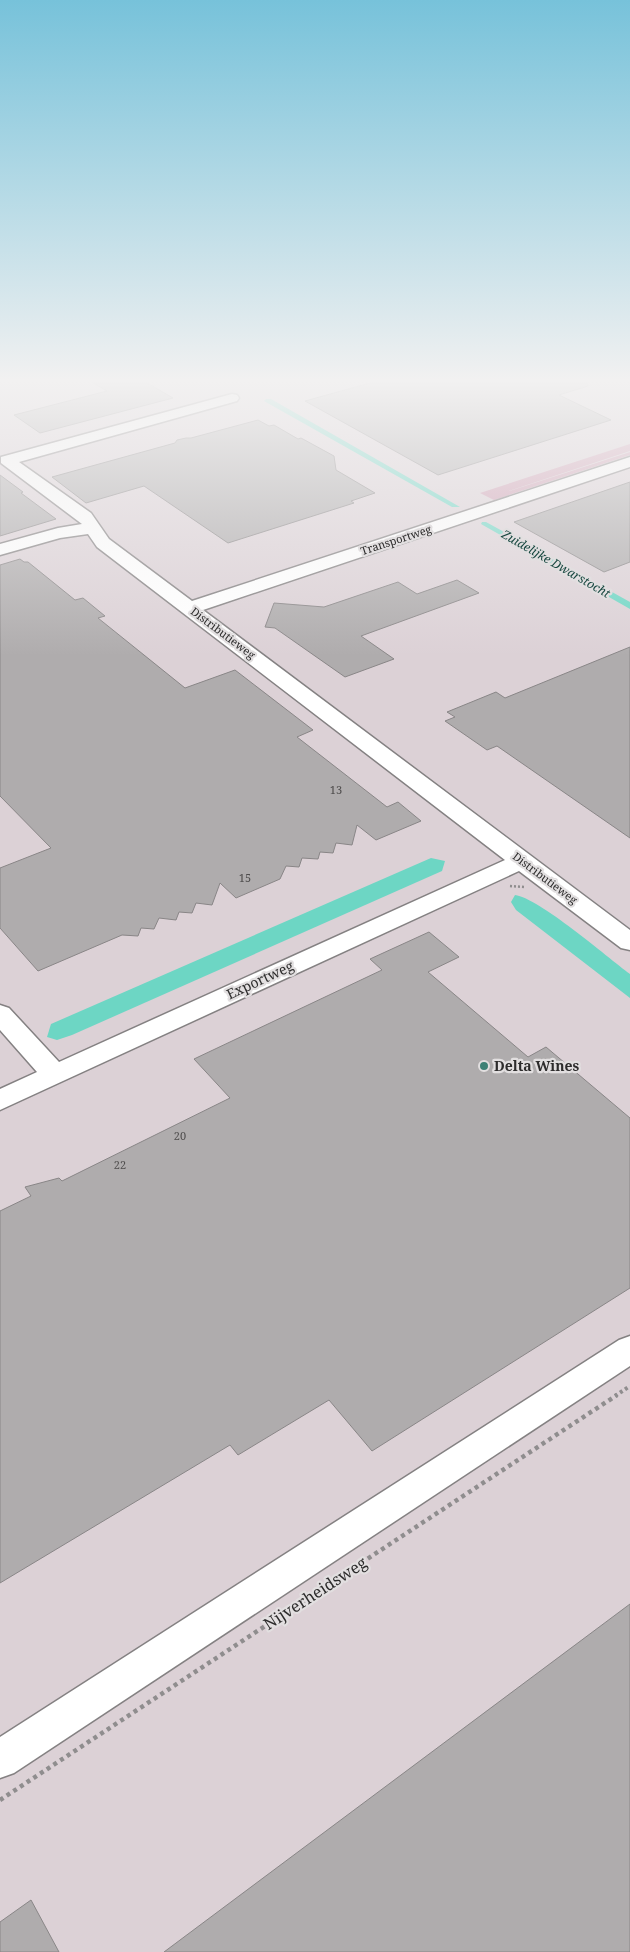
<svg xmlns="http://www.w3.org/2000/svg" width="630" height="1952" font-family="'Noto Serif',serif">
	<style>
		.built { fill: #dcd1d6 }
		.green { fill: #d09fb4 }
		.water { fill: #6dd6c4 }
		.building { fill: #afacad; stroke: #898687 }
		.lines { fill: none; stroke-linecap: round; stroke-linejoin: round }
		.minor-casing { stroke: #848182; stroke-width: 3 }
		.path-far2 { stroke: #8f8d8e; stroke-width: 2.5; stroke-dasharray: 2 2; stroke-linecap: butt }
		.path-far1 { stroke: #8f8d8e; stroke-width: 4; stroke-dasharray: 3 3; stroke-linecap: butt }
		.path { stroke: #8f8d8e; stroke-width: 4.5; stroke-dasharray: 4 4; stroke-linecap: butt }
		.minor { fill: #fff; fill-rule: evenodd }
		.poi-dot { fill: #3d8176; stroke: #e2dfe0; stroke-width: 2 }
		.labels { text-anchor: middle; stroke-width: 4.5; stroke-linejoin: round; paint-order: stroke }
		.far-street-label { font-size: 11px; fill: #2d2c2c; stroke: #e2dfe0 }
		.number-label { font-size: 11px; fill: #4e4c4c }
		.far-water-label { font-size: 12px; font-style: italic; fill: #184840; stroke: #e2dfe0 }
		.street-label { font-size: 14px; fill: #2d2c2c; stroke: #e2dfe0 }
		.poi-label { font-size: 14px; font-weight: bold; fill: #2d2c2c; stroke: #e2dfe0; text-anchor: start }
		.near-street-label { font-size: 16px; fill: #2d2c2c; stroke: #e2dfe0 }
	</style>
	<rect width="100%" height="100%" fill="#e2dfe0"/>
	<rect class="built" x="0" y="383" width="630" height="1569"/>
	<path class="green" d="M630,444v7l-133,44 133,-43v3l-136,45 -14,-7z"/>
	<g class="water">
		<path d="M266,399h5l189,108h-8l-188,-106z"/>
		<path d="M482,522h4l144,80v7l-149,-85z"/>
		<path d="M431,858l14,3 -3,10 -370,164 -15,5 -10,-3 4,-13z"/>
		<path d="M515,895c24,3 92,62 115,79v24l-114,-88 -5,-8z"/>
	</g>
	<g class="building">
		<path d="M93,383h54l26,15 -133,35 -26,-18 93,-24z"/>
		<path d="M370,383h217l1,3 -29,9 52,25 -173,55 -133,-74z"/>
		<path d="M258,420l11,6 5,-1 24,14 3,-1 33,18 2,14 39,23 -24,8 3,2 -126,40 -84,-57 -58,17 -34,-26 123,-34 2,-3 9,-2h5z"/>
		<path d="M0,475l23,17 -2,1 35,26 -56,17z"/>
		<path d="M630,482v80l-26,10 -90,-50z"/>
		<path d="M20,559l4,3h4l47,38 8,-2 22,18 -7,2 87,70 50,-18 78,60 -16,7 90,70 11,-5 23,19 -45,19 -19,-15 -5,20 -16,-2 -3,10 -13,-1 -2,7 -16,-1 -3,9 -13,-1 -6,13 -44,19 -16,-15 -8,22 -16,-2 -4,10 -13,-1 -3,8 -17,-2 -5,11 -13,-1 -3,8 -16,-1 -84,36 -38,-43v-60l51,-20 -51,-52v-231z"/>
		<path d="M457,580l22,13 -118,43 33,23 -49,18 -70,-49 -10,-1 9,-24 50,4 74,-25 19,12z"/>
		<path d="M630,647v191l-133,-92 -10,4 -42,-29 10,-4 -8,-5 49,-20 9,6z"/>
		<path d="M429,932l30,25 -31,15 100,85 18,-10 84,71v170l-258,163 -43,-51 -91,55 -8,-10 -230,138v-372l31,-15 -6,-9 34,-9 3,3 168,-83 -36,-39 188,-89 -12,-11z"/>
		<path d="M630,1604v348h-466z"/>
		<path d="M31,1900l28,52h-59v-30z"/>
	</g>
	<g class="lines">
		<defs>
			<g id="minor">
				<path d="M232,394l5,1 2,3 -2,3 -218,61 72,51 18,26 83,62 438,-144v10l-427,143 427,320v20l-9,-2 -102,-77 -519,239v-21l37,-17 -37,-42v-25l9,3 50,54 446,-202 -408,-313 -9,-13 -28,4 -60,17v-11l58,-16 24,-4 -81,-61v-6z"/>
				<path d="M630,1336v30l-616,407 -14,5v-41l619,-397z"/>
			</g>
		</defs>
		<use href="#minor" class="minor-casing"/>
		<path class="path-far2" d="M510,886l14,1"/>
		<path class="path-far1" d="M615,1396l15,-10"/>
		<path class="path" d="M0,1800l617,-405"/>
		<use href="#minor" class="minor"/>
	</g>
	<linearGradient id="sky" x2="0" y2="1"><stop stop-color="#77c2da"/><stop offset="0.58" stop-color="#f2f1f1"/><stop offset="1" stop-color="#f2f1f1" stop-opacity="0"/></linearGradient>
	<rect width="630" height="656" fill="url(#sky)"/>
	<circle class="poi-dot" cx="484" cy="1066" r="5"/>
	<g class="labels">
		<g class="far-street-label">
			<text transform="translate(396 540) rotate(-18)" y="4">Transportweg</text>
			<text transform="translate(223 633) rotate(37)" y="4">Distributieweg</text>
			<text transform="translate(545 878) rotate(37)" y="4">Distributieweg</text>
		</g>
		<g class="number-label">
			<text x="336" y="794">13</text>
			<text x="245" y="882">15</text>
			<text x="180" y="1140">20</text>
			<text x="120" y="1169">22</text>
		</g>
		<g class="far-water-label">
			<text transform="translate(556 564) rotate(30)" y="4">Zuidelijke Dwarstocht</text>
		</g>
		<g class="street-label">
			<text transform="translate(260 980) rotate(-25)" y="5">Exportweg</text>
		</g>
		<g class="poi-label">
			<text x="494" y="1071">Delta Wines</text>
		</g>
		<g class="near-street-label">
			<text transform="translate(315 1593) rotate(-33)" y="6">Nijverheidsweg</text>
		</g>
	</g>
</svg>
